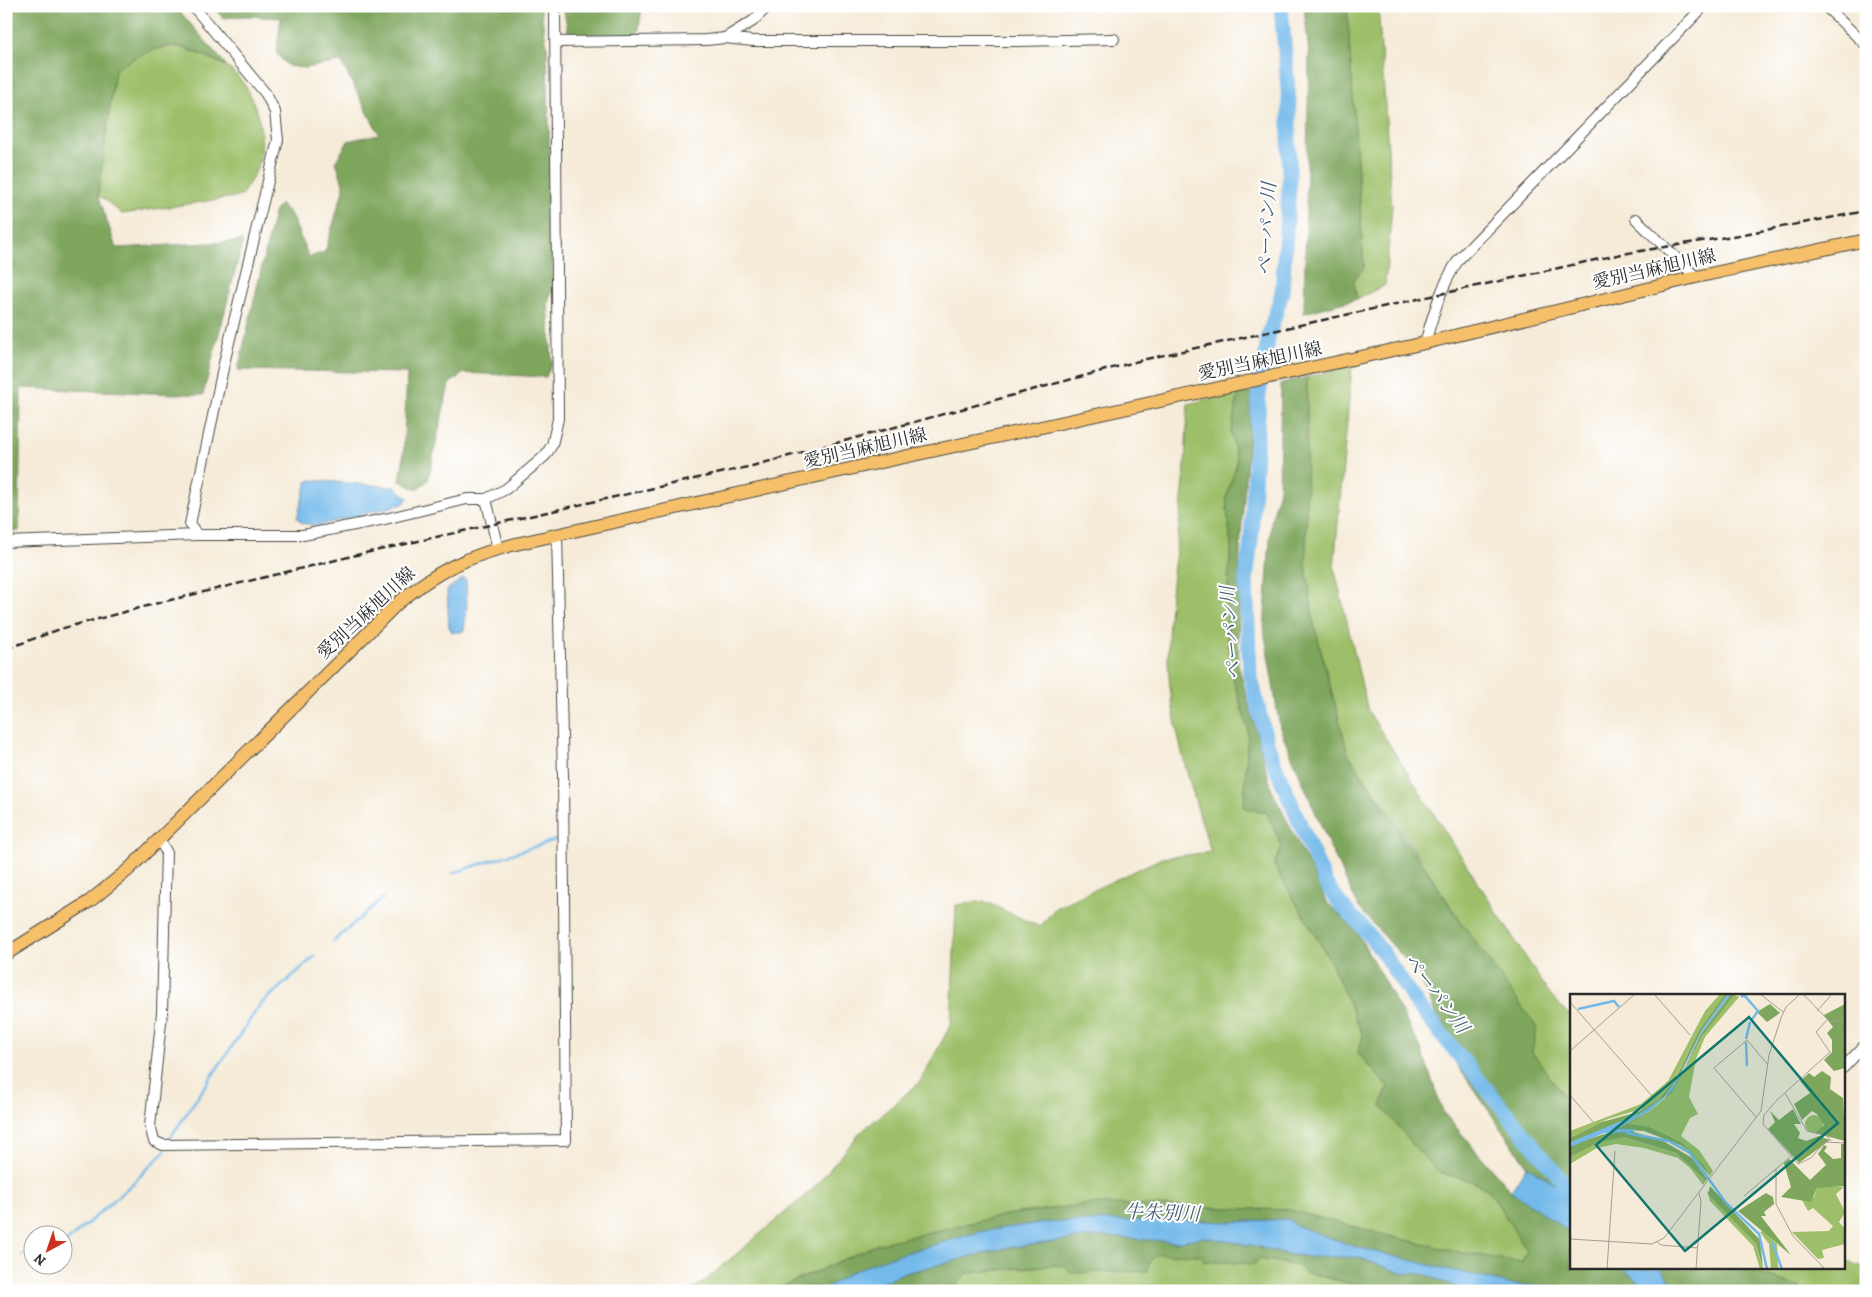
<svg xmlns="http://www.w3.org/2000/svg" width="1872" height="1297" font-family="Alegreya,'Noto Serif JP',serif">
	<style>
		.green { fill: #9dbf69; stroke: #64754a }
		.forest { fill: #7ea65d; stroke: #546844 }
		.water { fill: #73b9ea; stroke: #4f728a }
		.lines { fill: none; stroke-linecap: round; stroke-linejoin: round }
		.stream { stroke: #73b9ea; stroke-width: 2.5 }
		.river { stroke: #73b9ea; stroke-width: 15 }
		.minor-casing { stroke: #494845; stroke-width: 12 }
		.major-casing { stroke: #494845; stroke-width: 14 }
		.minor { stroke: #fff; stroke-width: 10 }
		.major { stroke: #f6c06b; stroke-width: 12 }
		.rail { stroke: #2b2b2b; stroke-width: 2.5; stroke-dasharray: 8 4; stroke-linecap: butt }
		.labels { text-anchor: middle; stroke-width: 4; stroke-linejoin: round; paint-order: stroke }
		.street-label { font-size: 18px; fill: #2b2b2b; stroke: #fff }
		.water-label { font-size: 19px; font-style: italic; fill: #445d6e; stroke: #fff }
		.inset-river { fill: none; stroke: #73b9ea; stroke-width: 2.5 }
		.inset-road { fill: none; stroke: #a49e93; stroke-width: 1 }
		.view { fill: #0f766e; fill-opacity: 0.15; stroke: #0f766e; stroke-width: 2.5 }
		.inset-edge { fill: none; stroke: #2b2b2b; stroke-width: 2.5 }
	</style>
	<rect width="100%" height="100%" fill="#fff"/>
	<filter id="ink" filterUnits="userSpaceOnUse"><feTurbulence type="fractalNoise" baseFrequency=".02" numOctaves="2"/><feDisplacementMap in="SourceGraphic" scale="10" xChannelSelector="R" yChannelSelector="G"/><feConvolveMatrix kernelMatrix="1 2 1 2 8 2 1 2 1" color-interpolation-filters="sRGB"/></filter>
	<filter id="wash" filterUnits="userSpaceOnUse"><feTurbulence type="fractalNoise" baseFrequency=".0096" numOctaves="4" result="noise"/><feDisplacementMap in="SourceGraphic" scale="20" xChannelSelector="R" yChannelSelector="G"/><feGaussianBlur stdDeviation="1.12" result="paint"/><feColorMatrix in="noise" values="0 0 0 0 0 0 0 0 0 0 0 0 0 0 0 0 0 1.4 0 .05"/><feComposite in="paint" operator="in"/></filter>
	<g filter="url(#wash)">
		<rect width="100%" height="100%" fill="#f5ebd8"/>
		<g class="green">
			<path d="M1347,6h31l14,200 -7,79 -28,14 -5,-19 12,-12z"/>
			<path d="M175,46c17,5 35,11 50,20 28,16 43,66 34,96 -4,13 -11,23 -18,34l-119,18 -24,-20 17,-125 32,-18z"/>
			<path d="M1352,366l-18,201 34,144 180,281 23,25v90l-39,-55 -75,-136 -51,-79 -58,-83 -34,-130 -8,-59 1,-188z"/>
			<path d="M1239,391l-8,41 6,31 -11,35 5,48 -5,68 5,58 17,57 -4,79 23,5 15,34 -8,18 58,99 31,72 -5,17 30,34 52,86 31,8 18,9 38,61 -6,12 -58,-10 -66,-15 -108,-28 -199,-6 -85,11 -127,29 -105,47h-84l12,-7 113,-96 46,-55 60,-51 31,-58 5,-119 28,-4 56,26 15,-19 107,-50 49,-6c-21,-68 -45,-139 -43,-211 1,-50 10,-100 15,-150 3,-29 3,-59 5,-87z"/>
			<path d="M1158,1254l44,1 2,6 49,3 7,-5 39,7 4,6 78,19h-467l18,-7 23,3 12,-14 87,-8 94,6 2,-9z"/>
			<path d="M1843,1261l23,6v24h-60l-17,-8 -49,-15h103z"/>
		</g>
		<g class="forest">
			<path d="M6,6h169l52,60c-16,-7 -34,-17 -51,-20 -19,-2 -45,14 -61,23l-17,125 18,54 127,-7 -40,154 -182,-7 -2,143h-13z"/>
			<path d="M212,6h328l7,41 6,240 -5,16 4,60 -6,14 -82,-4 -15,11 -21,96 -11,10 -17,-9 3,-20 4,-88 -169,-3 36,-157 6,-9 10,9 19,44 16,-5 19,-65 -8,-26 12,-20 31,-7 -38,-72 -37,6 -16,-2 -12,-13 5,-35 -37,-2 -21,2z"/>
			<path d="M563,6h79l-4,30h-69z"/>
			<path d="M1304,6h43l17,262 -11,12 4,19 -53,14 5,-259z"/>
			<path d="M1307,377l-1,188 8,59 34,130 109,162 80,112 -5,24 39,55v80l-17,-4 -27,-17 -74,-107 -33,-83 -61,-68 -29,-61 -50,-119 -16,-98 7,-107 8,-34 2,-106z"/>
			<path d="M1239,391l13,2 -12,157 -2,114 34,126 55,112 30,30 63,114 23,66 68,79 60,42v35h52l17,15 -1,8h-29l-55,-5 -42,-1 -157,-38 -59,-21 -9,-7 -55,3 -62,-2 -78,1 -53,2 -57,8 -96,27 -34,13 -32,20h-48l105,-47 127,-29 85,-11 199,6 108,28 66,15 59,9 5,-11 -38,-61 -18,-9 -31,-8 -28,-29 -31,-39 7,-18 -30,-34 5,-17 -31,-72 -58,-99 8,-18 -15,-34 -23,-5 4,-79 -17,-57 -5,-58 5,-68 -5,-48 11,-35 -6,-31z"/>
			<path d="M1099,1236l76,6 28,-5 57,10 25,7 26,3h46l44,16 23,1 43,17h-86l-78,-19 -4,-6 -39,-7 -6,5 -50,-3 -2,-6 -44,-1 -8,8 -2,9 -78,2 -3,-7 -13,-1 -87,8 -12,14 -23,-3 -18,7h-50l37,-17 104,-26z"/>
			<path d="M1660,1268h80l49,15 17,8h-125z"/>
		</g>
		<g class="water">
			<path d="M311,480l84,7 13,11 -5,6 -87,22 -14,-3 -5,-5 10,-36z"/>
			<path d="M463,578l3,2 1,27 -3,23 -3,2h-9l-3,-5 -2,-37z"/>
			<path d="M1527,1166l27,17 17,4v46l-60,-42z"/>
			<path d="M1288,1219l9,7 59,21 157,38 42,1 55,5h-143l-43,-17 -23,-1 -44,-16h-46l-26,-3 -25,-7 -57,-10 -28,5 -76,-6 -94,12 -104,26 -37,17h-43l32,-20 34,-13 96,-27 58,-8 52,-2 78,-1 62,2z"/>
			<path d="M1623,1268h37l21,23h-42l1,-8z"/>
		</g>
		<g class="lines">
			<g class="stream">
				<path d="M453,873l102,-33"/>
				<path d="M333,942l50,-44"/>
				<path d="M170,1138l90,-133 55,-49"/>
				<path d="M62,1246l69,-61 34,-34"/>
				<path d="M22,1255l10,-2"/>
				<path d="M6,1258l2,-1"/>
			</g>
			<path class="river" d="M1281,6l8,96v85l-7,106 -13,41 -10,61 -8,146 -5,38 4,95 17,69 9,25 50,116 16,22 18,18 21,26 37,56 153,185"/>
		</g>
	</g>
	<g filter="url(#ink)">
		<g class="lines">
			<defs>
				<g id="minor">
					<path d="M193,6l73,88 9,18 3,28 -53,219 -35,165 7,11"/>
					<path d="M1825,6l41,39"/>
					<path d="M725,38l28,-17 15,-15"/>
					<path d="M556,42l150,-2 19,-2 28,3h264l97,-2"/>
					<path d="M1636,219l60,58"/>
					<path d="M1425,343c9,-31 16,-57 34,-84l245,-253"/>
					<path d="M486,499l12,50"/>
					<path d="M6,542l191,-7h106l82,-16 82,-20h19l20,-10 39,-33 7,-11 6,-26 -3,-413"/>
					<path d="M159,840l7,11 -4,162 -12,113 4,15 9,4 403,-5 -3,-363 -6,-241"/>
					<path d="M1843,1068l23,-24"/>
				</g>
				<path id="major" d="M6,954l84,-53 38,-31 271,-268c38,-31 68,-46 117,-58l324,-73 585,-128 271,-66 170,-37"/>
			</defs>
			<use href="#minor" class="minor-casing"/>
			<use href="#major" class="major-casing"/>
			<use href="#minor" class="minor"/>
			<use href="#major" class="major"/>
			<path class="rail" d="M6,649l54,-20 102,-27 199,-48 391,-88 394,-107 476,-105 117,-19 127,-24"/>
		</g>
	</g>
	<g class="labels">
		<g class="street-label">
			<text transform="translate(1654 269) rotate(-13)" y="6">愛別当麻旭川線</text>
			<text transform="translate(1260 361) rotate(-12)" y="6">愛別当麻旭川線</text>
			<text transform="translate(865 448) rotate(-13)" y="6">愛別当麻旭川線</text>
			<text transform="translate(366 613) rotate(-43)" y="6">愛別当麻旭川線</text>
		</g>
		<g class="water-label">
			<text transform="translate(1266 229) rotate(-87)" y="7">ペーパン川</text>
			<text transform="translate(1230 633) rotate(-94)" y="7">ペーパン川</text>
			<text transform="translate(1437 993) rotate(53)" y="7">ペーパン川</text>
			<text transform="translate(1162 1212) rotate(2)" y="7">牛朱別川</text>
		</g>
	</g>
	<g transform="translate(1570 994)">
		<rect width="275" height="275" fill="#f5ebd8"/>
		<path d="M150,0h5l-26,36 -27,55 -14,15 -13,8 -37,11 -38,19v-7l71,-27 27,-23 37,-70zM163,0l6,3 -34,40 -9,22 -7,38 9,17 -8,4 -9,18 18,14 14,21 -3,5 -29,-34 -31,-15 -15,1 -8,-4 23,-12 23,-20 36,-68zM235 130a9 9 0 1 1 18 0a9 9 0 1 1-18 0ZM54,143l52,16 30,28 -3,4 -13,-17 -12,-10 -34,-10 -28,-4 -19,4 -27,16v-7l11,-7 28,-12zM252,192l22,1 -8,7 9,18 -6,10 6,7v15l-23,6 2,8 -6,1 -26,-27 37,-1 4,-5 -20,-18 -5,3 -6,-11 12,-3 3,-9zM137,197l49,53 7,25h-3l-7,-23 -43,-45zM193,237l14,13 1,25h-7l-2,-25 -9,-12z" fill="#9dbf69"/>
		<path d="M155,0h3l-26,36 -25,50 -13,17 -23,16 -71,30v-5l32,-16 36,-10 20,-12 16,-18 25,-52zM161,0l3,1 -31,40 -30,57 -23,20 -22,12 22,3 31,15 23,24 5,10 -17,-23 -12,-8 -36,-14 -28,-2 34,-18 15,-13 18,-26 18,-38zM200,10l10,9 -13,9 -10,-10zM275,10v64l-11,3 -10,-11 8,-8v-12l-5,-7 6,-6 -9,-12zM252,77l9,6 -1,12 13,9 2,43 -30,-8 9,-8 -7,-11 -5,-3 -10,9 -8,-16 16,-11 -10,-12 9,-8 5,4zM223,115l8,15h-7l6,9 -2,5 8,3 13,-5 11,4 -31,23 -31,-34 7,-7 -5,-11 9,9zM41,138h23l31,10 27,16 15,21 -1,2 -30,-28 -52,-16 -25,5 -29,15v-10l5,-4zM271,150h4v42l-28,2 -6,14 -30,-5 10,-10 -7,-24 5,-4 21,21 16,-15 -8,-11 6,-9 3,2 -3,4 9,8 8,-1zM140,192l50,54 3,28 -7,-24 -48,-50zM196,199l7,4 1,7 -10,8 2,4h-5l30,39 -53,-44z" fill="#7ea65d"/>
		<path d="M158,0h3l-30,40 -28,56 -24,21 -33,18h17l1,3 -30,1 -34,14 3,-6 68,-28 23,-16 13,-17 25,-50z" fill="#73b9ea"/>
		<path class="inset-river" d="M171,3l3,-2 14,16 -7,10M8,15l36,-8 5,6M176,45l4,-17M176,48l1,24M56,139l43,8 21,12 36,50 33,31 8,35M202,248l10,27"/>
		<path class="inset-road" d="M84,0l36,41M190,0l23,18M233,0l27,28 15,-3M0,8l82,94M247,17l15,-17M257,26l-11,12 14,20 -53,48 -13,15 -1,9 35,40 13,-6 14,-16 20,1M0,57l65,-57M215,99l22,38 20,5 4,5M0,101l23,27M186,123l-42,-49 33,-28 21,25M206,175v35l17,32 32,33M174,202l46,-39M0,245l82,5 12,-6 97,-127 8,-56 12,-37 5,-11 14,-13M87,248l4,3 37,3M37,275l8,-118M126,275l5,-68 -2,-8"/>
		<path class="view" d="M179,23l89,106 -153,128 -89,-106z"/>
		<rect width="275" height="275" class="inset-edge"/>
	</g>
	<rect width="1872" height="1297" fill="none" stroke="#fff" stroke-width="25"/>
	<g transform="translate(48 1250) rotate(220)"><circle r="24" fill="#ffffff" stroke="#aaaaaa"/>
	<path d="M0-4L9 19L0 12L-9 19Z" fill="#c8321e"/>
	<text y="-8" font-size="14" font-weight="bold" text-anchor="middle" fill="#2b2b2b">N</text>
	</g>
</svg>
